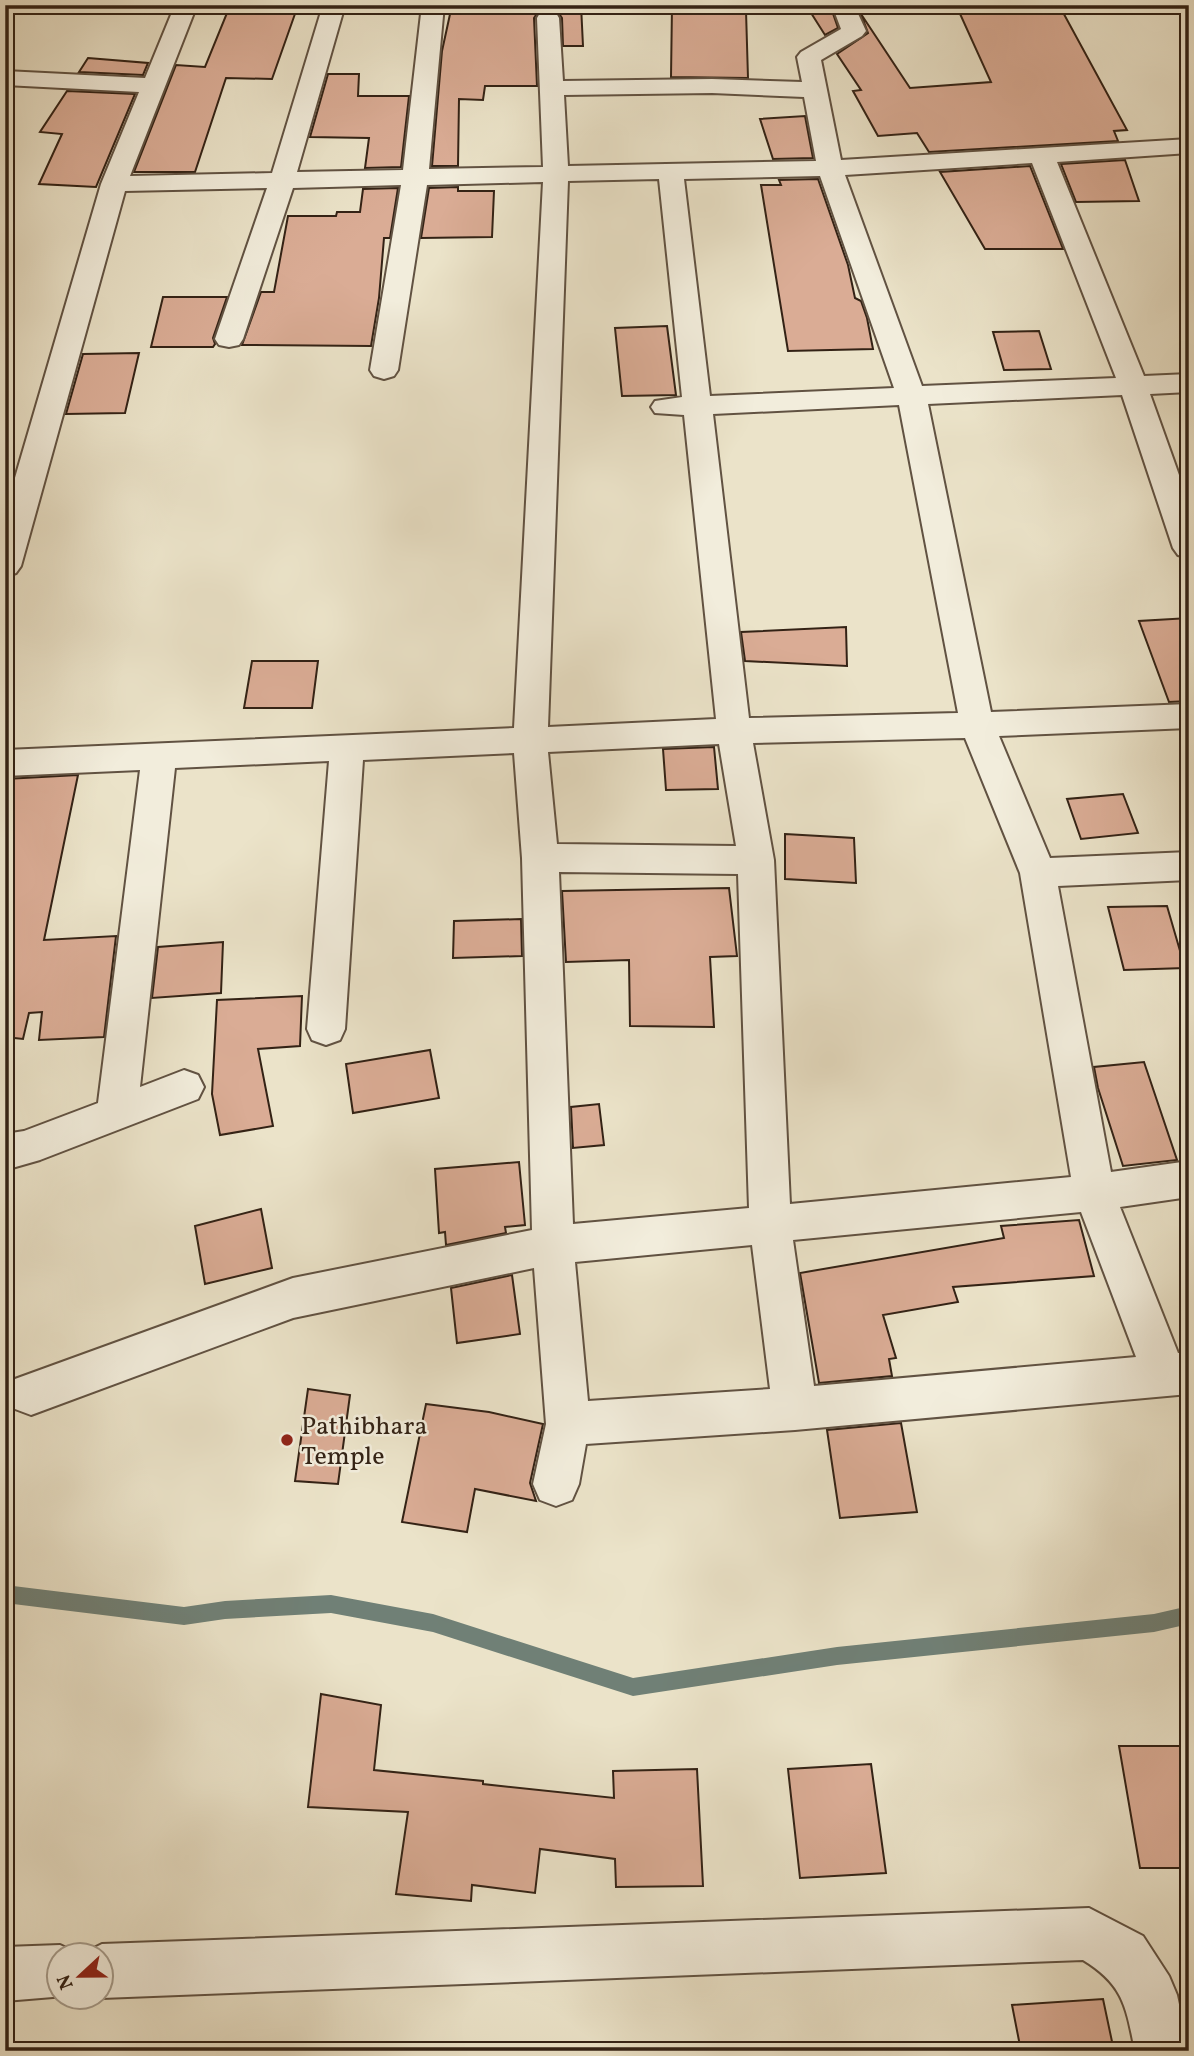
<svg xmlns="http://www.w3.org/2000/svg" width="1194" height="2056" font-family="Vollkorn,serif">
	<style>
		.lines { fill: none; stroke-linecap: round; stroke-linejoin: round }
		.stream { fill: #708076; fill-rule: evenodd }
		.building { fill: #daac95; stroke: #332215; stroke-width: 2 }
		.minor-casing { stroke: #615242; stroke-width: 4 }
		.minor { fill: #f2eddc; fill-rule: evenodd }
		.poi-dot { fill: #8f2418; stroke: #f2eddc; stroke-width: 2.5 }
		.labels { text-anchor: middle; stroke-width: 5; stroke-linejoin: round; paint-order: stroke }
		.poi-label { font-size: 26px; fill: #332215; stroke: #f2eddc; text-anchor: start }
	</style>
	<rect width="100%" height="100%" fill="#ebe3c9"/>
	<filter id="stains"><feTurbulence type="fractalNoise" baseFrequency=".00286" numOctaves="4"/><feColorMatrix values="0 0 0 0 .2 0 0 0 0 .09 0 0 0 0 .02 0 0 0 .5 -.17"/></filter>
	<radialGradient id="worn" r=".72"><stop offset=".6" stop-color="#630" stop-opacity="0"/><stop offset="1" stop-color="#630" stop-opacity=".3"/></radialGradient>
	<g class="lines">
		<path class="stream" d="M5,1585l179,22 41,-6 106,-6 102,19 200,64 204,-31 317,-33 35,-8v18l-35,8 -317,33 -204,31 -200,-64 -102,-19 -106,6 -41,6 -179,-22z"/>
	</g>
	<g class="building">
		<path d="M452,5h129l2,41h-20l-1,-28 -4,-6h-20l-4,6 3,68h-52l-2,14 -24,-1 -1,67h-26l10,-115z"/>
		<path d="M806,5h24l8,23 -13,7z"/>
		<path d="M956,5h103l68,125 -13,1 4,10 -189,11 -12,-19 -39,3 -25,-45 8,-1 -24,-36 31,-21 -7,-19 49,74 81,-6z"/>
		<path d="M672,6l74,5 2,67 -77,-1z"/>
		<path d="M229,8l67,3 -24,68 -46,-1 -31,94h-61l42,-107 29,2z"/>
		<path d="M88,58l60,5 -5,12 -64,-3z"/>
		<path d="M328,74h31l-1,22h51l-8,71 -36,1 4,-30 -59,-1z"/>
		<path d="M67,91l68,3 -39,93 -57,-3 23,-50 -22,-2z"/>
		<path d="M805,116l8,42 -40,1 -13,-40z"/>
		<path d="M1125,160l14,41 -63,1 -15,-38z"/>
		<path d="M1030,166l33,83h-78l-45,-77z"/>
		<path d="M818,179l30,86 7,33 6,3 6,17 6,31 -85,2 -27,-166h20l-2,-5z"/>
		<path d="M458,187v4h36l-2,46 -71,1 8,-50z"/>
		<path d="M398,188l-8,50h-6l-5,60 -8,48 -129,-1 19,-53h13l14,-76h48l1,-4h23l3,-23z"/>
		<path d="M163,297h64l-14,41 2,6 -2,3h-62z"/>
		<path d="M667,326l9,69 -54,1 -7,-68z"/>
		<path d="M1039,331l12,38 -47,1 -11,-38z"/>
		<path d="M139,353l-14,60 -59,1 17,-60z"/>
		<path d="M1189,618v83l-20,1 -30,-81z"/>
		<path d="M846,627l1,39 -102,-5 -4,-29z"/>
		<path d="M252,661h66l-6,47h-68z"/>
		<path d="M714,747l4,42 -52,1 -3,-41z"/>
		<path d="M78,775l-34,165 72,-4 -12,101 -65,3 3,-28 -13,1 -6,26 -18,-2v-258z"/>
		<path d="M1123,794l15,39 -57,6 -14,-40z"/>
		<path d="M785,834l69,4 2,45 -71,-4z"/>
		<path d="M729,888l8,68 -27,1 4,70 -84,-1 -1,-66 -63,2 -4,-71z"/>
		<path d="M1167,906l18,62 -61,2 -16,-63z"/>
		<path d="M521,919l1,37 -69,2 1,-37z"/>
		<path d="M223,942l-2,51 -69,5 6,-51z"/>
		<path d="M302,996l-2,50 -42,3 15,77 -53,9 -8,-41 5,-94z"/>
		<path d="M430,1050l9,48 -86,15 -7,-49z"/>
		<path d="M1144,1062l33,98 -54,6 -25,-78 -4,-21z"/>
		<path d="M599,1104l5,41 -31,3 -2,-41z"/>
		<path d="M519,1162l6,63 -20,2 1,6 -60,12 -1,-13 -6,1 -4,-64z"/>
		<path d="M261,1209l11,59 -67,16 -10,-58z"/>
		<path d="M1079,1220l15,56 -141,11 5,15 -75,13 13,43 -7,1 3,17 -73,7 -19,-110 204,-35 -3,-12z"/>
		<path d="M512,1275l8,59 -63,9 -6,-55z"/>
		<path d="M308,1389l42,6 -12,89 -43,-3z"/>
		<path d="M426,1404l63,8 54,12 -13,59 6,18 -61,-12 -8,43 -65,-10z"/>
		<path d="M901,1423l16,89 -77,6 -13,-88z"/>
		<path d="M321,1694l60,11 -7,65 109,11v3l131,14 -1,-27 84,-2 6,117 -87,1 -1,-28 -75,-10 -5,44 -63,-8 -1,16 -75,-7 12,-82 -100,-5z"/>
		<path d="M1119,1746h70v122h-49z"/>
		<path d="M871,1764l15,109 -86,5 -12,-109z"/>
		<path d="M1103,1999l11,52h-93l-9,-46z"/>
	</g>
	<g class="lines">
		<defs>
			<g id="minor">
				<path d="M175,5h22l-67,171 142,-3 51,-168h22l-48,167 106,-2 19,-165h22l-15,164 114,-2 -6,-149 3,-5h16l3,5 4,63 149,-2 90,3 -5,-25 4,-5 40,-23 -9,-24h22l12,26 -4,5 -41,24 20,100 348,-21v14l-132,9 87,214 45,-2v18l-39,2 39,109v55l-11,-3 -5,-7 -51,-153 -194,9 63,308 198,-8v24l-190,8 51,122 139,-6v28l-131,6 53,286 78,-11v36l-69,10 58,146 11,-1v42l-394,36 -209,14 -7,40 -7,16 -16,6 -16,-6 -7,-16 13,-60 -12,-156 -241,50 -262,97 -16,-6 -6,-15 6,-15 278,-101 239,-48 -10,-372 -8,-105 -151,7 -18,269 -5,11 -14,5 -14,-5 -5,-11 22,-268 -154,7 -35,319 44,-17 14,5 6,12 -6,12 -158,61 -35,10v-36l19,-3 74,-28 42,-333 -135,6v-26l509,-22 29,-546 -116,3 -29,185 -4,6 -10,3 -10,-3 -4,-6 31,-185 -108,3 -50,151 -4,6 -10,2 -10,-2 -4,-6 52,-151 -142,3 -104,375 -5,7 -11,4v-65l96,-328 38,-92 -134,-7v-14l140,7zM712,93l92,4 12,64 -248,5 -4,-71zM1032,163l84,215 -194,8 -77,-211zM820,176l74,212 -184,8 -26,-217zM659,179l23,218 -27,4 -4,6 4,6 29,2 32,304 -168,8 20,-546zM899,405l59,308 -209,5 -36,-304zM965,738l55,135 51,304 -281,27 -16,-344 -21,-117zM719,744l17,102 -179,-2 -9,-92zM559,872l179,2 11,334 -176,16zM1081,1212l55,145 -322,29 -21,-146zM752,1245l18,144 -182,12 -13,-139z"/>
				<path d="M1089,1908l54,28 26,40 8,19 12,56h-54c-9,-44 -11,-66 -52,-91l-981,38 -3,-2 3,-42h-20l20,-10z"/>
				<path d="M60,1945l19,9h-19v42h5l-60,5v-54z"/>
			</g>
		</defs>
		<use href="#minor" class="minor-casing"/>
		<use href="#minor" class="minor"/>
	</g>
	<circle class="poi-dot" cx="287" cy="1440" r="7"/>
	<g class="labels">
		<g class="poi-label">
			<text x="301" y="1434">Pathibhara<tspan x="301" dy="30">Temple</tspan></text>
		</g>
	</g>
	<rect width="1194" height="2056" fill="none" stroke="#ebe3c9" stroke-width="28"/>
	<rect x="7" y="7" width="1180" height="2042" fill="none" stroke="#332215" stroke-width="3.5"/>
	<rect x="14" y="14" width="1166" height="2028" fill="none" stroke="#332215" stroke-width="2"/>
	<g transform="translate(80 1976) rotate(248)"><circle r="33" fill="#f2eddc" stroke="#a69c8c" stroke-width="2"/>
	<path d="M0-5L12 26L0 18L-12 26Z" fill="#8f2418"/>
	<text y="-10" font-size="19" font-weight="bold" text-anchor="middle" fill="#332215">N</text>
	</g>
	<rect width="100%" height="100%" filter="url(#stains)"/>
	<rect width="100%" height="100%" fill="url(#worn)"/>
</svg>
